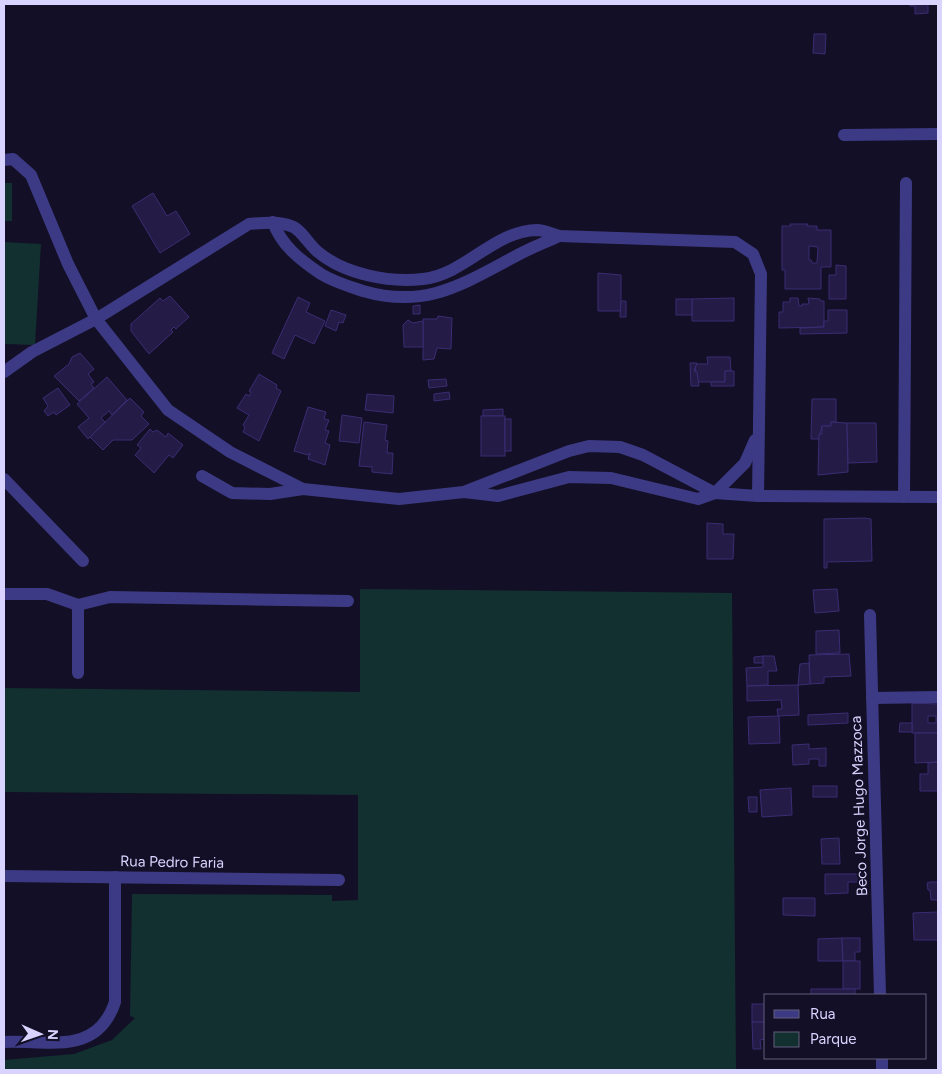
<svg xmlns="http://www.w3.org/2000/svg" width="942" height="1074" font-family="Figtree,sans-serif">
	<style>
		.green { fill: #12302f }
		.building { fill: #241b47; stroke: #3b2d73; fill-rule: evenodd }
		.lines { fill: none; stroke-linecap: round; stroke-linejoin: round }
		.street { stroke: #3d3a85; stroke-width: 12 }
		.labels { text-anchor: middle; stroke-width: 4; stroke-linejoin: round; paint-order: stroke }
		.street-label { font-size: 15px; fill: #d9d4ff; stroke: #130f26 }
	</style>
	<rect width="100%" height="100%" fill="#130f26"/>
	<g class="green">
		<rect x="4" y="183" width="8" height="38"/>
		<path d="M4,242l37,2 -6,101 -31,-1z"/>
		<path d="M360,589l372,4 4,477h-732v-10l70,-6 38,-14 23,-22 -5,-2 2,-122 200,1v6l26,-1v-105l-354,-3v-104l356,4z"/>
	</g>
	<g class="building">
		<path d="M910,4h18v9l-13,1v-8h-5z"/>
		<path d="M814,34h12l-1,20 -12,-1z"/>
		<path d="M153,193l14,23 9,-5 14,23 -30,19 -28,-47z"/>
		<path d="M790,224h18l-1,2h10v4h14v37h-10v22h-36v-19h-3v-44h9zM809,246l9,1 -1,16h-5l-1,-3h-2z"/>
		<path d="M836,265l10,1v33h-17v-24h7z"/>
		<path d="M598,273l23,2v36h-23z"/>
		<path d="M170,296l19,21 -13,12 -2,-2 -3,3 2,2 -24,22 -18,-23v-7l29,-26 3,3z"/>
		<path d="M298,297l12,6 -4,9 19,9 -11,23 -19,-9 -11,24 -12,-6z"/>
		<path d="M734,298v23h-42v-22z"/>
		<path d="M790,298h8l1,8h3v-2h7l-1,-6 12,1 1,2h3v26l-45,1v-16h4v-10h7z"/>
		<rect x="676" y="299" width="16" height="16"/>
		<path d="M621,301h5v16h-6z"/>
		<path d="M420,305v9h-7v-8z"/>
		<path d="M331,310l15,5 -3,8 -4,-1 -3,9 -11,-5z"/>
		<path d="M828,310h19v23l-47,1v-6l24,-1v-6h4z"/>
		<path d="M438,316l14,2 -1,31 -14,-1 -3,11 -11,1v-41h14z"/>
		<path d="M408,320l5,3 10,-2v26h-19l-1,-22z"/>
		<path d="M80,353l14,16 -6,5 6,8 -3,2 3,4 -15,13 -25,-25 15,-12 3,-7z"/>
		<path d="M707,357h23l1,14h-6v11h-28l-2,-18h13z"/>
		<path d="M690,363h7l-3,8 3,1 2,14h-8z"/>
		<path d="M725,371h9v15h-23v-4h14z"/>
		<path d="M259,374l18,11 -1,3 5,3 -22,50 -16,-9 2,-5 -2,-2 6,-10 -12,-7 9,-14 3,2 2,-4 -2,-1z"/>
		<path d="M107,377l20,23 -15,15 -3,-4 -8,7 4,4 -17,17 -10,-12 11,-9 -12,-14z"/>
		<path d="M446,379l1,7 -18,2 -1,-8z"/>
		<path d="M58,388l12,17 -14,10 -2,-3 -6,4 -4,-5 4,-5 -5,-8z"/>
		<path d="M449,392l1,7 -16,2v-7z"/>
		<path d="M367,394l27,2 -1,17 -28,-3z"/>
		<path d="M130,398l14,14 -3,4 8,8 -17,16h-19l-10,10 -13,-13z"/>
		<path d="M812,399h24v23h-5v4h-9l-3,13h-8z"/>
		<path d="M308,407l18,5 -2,7 5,1 -4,10 4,1 -4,12 5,2 -5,20 -17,-6 2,-6 -2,2 -14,-4z"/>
		<path d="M503,409v7h-20v-6z"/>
		<path d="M342,415l20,3 -3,25 -20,-2z"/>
		<rect x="481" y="416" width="24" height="40"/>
		<rect x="505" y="419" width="6" height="32"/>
		<path d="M364,422l23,3 -2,15 3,1 -1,12h6l-1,21 -20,-2v-5l-13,-1z"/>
		<path d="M831,422l16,1 1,49 -30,3 1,-41h3v-8h9z"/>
		<path d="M847,423h29l1,39 -29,1z"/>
		<path d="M150,429l3,3 4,-2 9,7 2,-4 15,12 -10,13 -4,-3 -15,18 -19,-18 6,-7 -4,-3z"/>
		<path d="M864,518l7,1 1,42 -45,1v6h-3v-49z"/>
		<path d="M707,523l16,1v10h11l-1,25h-26z"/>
		<path d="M837,589l2,22 -24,2 -2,-23z"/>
		<path d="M839,630l1,23 -24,1v-23z"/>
		<path d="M849,654l2,22 -27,1v6l-14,1 -1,-29z"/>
		<path d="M763,656h11l3,15h-9v14l-21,1 -1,-18 17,-1z"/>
		<path d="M763,656v7h-9v-6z"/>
		<path d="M809,663l1,21 -12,1 2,-21z"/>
		<path d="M798,685l1,30 -21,1 -1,-7h5l-1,-9 -34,1v-15z"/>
		<path d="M912,703l26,1v29h-26zM928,716h8v7h-8z"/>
		<path d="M848,713v10l-40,2v-10z"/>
		<path d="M779,716l1,27 -31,1 -1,-27z"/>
		<path d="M900,723h12v9h-13z"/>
		<path d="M915,733h23v29l-23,1z"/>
		<path d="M809,744v5l17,-1v18h-7v-7h-10v5l-16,1 -1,-20z"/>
		<path d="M938,762v29h-18v-17h8v-11z"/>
		<rect x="813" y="786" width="24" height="11"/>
		<path d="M791,788l1,27 -30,2 -2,-27z"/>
		<path d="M748,797h9v15h-8z"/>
		<path d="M839,838l1,26h-18l-1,-25z"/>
		<path d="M825,874h37v8h-14v11l-23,1z"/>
		<path d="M930,882h8v18h-7l-1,-10h-2l-1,-7z"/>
		<path d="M783,898h32v18l-32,-1z"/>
		<path d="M938,912v28h-24l-1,-27z"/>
		<path d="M842,938l1,23h-25v-22z"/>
		<path d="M842,938h18v14h-5v9h-12z"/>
		<rect x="843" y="961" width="17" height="28"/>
		<rect x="811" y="989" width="44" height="6"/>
		<rect x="752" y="1004" width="14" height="18"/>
		<path d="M752,1022h14v17l-6,1 1,9h-8z"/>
	</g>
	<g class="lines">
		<g class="street">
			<path d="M844,135l94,-1"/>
			<path d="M4,160l9,-1 18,16 37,89 28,55 72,91 62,42 73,37 96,10 65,-7 34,4 71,-19 42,1 87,21 17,-6 43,3 180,1"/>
			<path d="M273,222c8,23 27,38 48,52 13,8 27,12 42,17 62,18 98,-6 151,-34 14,-8 30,-14 45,-21"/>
			<path d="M4,372l28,-20 64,-33 153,-95c14,-1 28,-3 42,2 10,3 18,19 27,26 26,22 71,31 105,27 43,-5 70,-48 114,-49 7,0 15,4 22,6l176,6 18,12 8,20 -3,222"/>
			<path d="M202,476l30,17 38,1 33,-5"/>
			<path d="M4,479l79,82"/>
			<path d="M466,491l103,-40 20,-5 31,1 23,8 72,38"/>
			<path d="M715,493l30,-30 10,-23"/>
			<path d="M904,497l2,-314"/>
			<path d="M4,594h43l31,11 32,-8 238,4"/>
			<path d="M870,615l10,380"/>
			<path d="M78,673v-68"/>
			<path d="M872,698l66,-1"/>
			<path d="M4,876l335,4"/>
			<path d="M4,1042c45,-2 93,14 111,-40v-125"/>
			<path d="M882,1058v12"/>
		</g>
	</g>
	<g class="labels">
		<g class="street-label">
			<text transform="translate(859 806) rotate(-92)" y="5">Beco Jorge Hugo Mazzoca</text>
			<text transform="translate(172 862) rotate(1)" y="5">Rua Pedro Faria</text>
		</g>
	</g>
	<rect width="942" height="1074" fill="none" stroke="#d9d4ff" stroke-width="10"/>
	<rect x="764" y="994" width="162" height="65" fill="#130f26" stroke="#625e7d"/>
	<rect x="774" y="1010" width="25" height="8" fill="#3d3a85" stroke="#625e7d"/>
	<text x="810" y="1019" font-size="15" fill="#d9d4ff">Rua</text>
	<rect x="774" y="1032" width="25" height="15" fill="#12302f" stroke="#625e7d"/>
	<text x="810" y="1044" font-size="15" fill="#d9d4ff">Parque</text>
	<g transform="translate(40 1034) rotate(92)" stroke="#130f26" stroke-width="4" paint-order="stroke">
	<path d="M0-4L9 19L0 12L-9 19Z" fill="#d9d4ff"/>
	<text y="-8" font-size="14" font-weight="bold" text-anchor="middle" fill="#d9d4ff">N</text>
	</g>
</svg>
